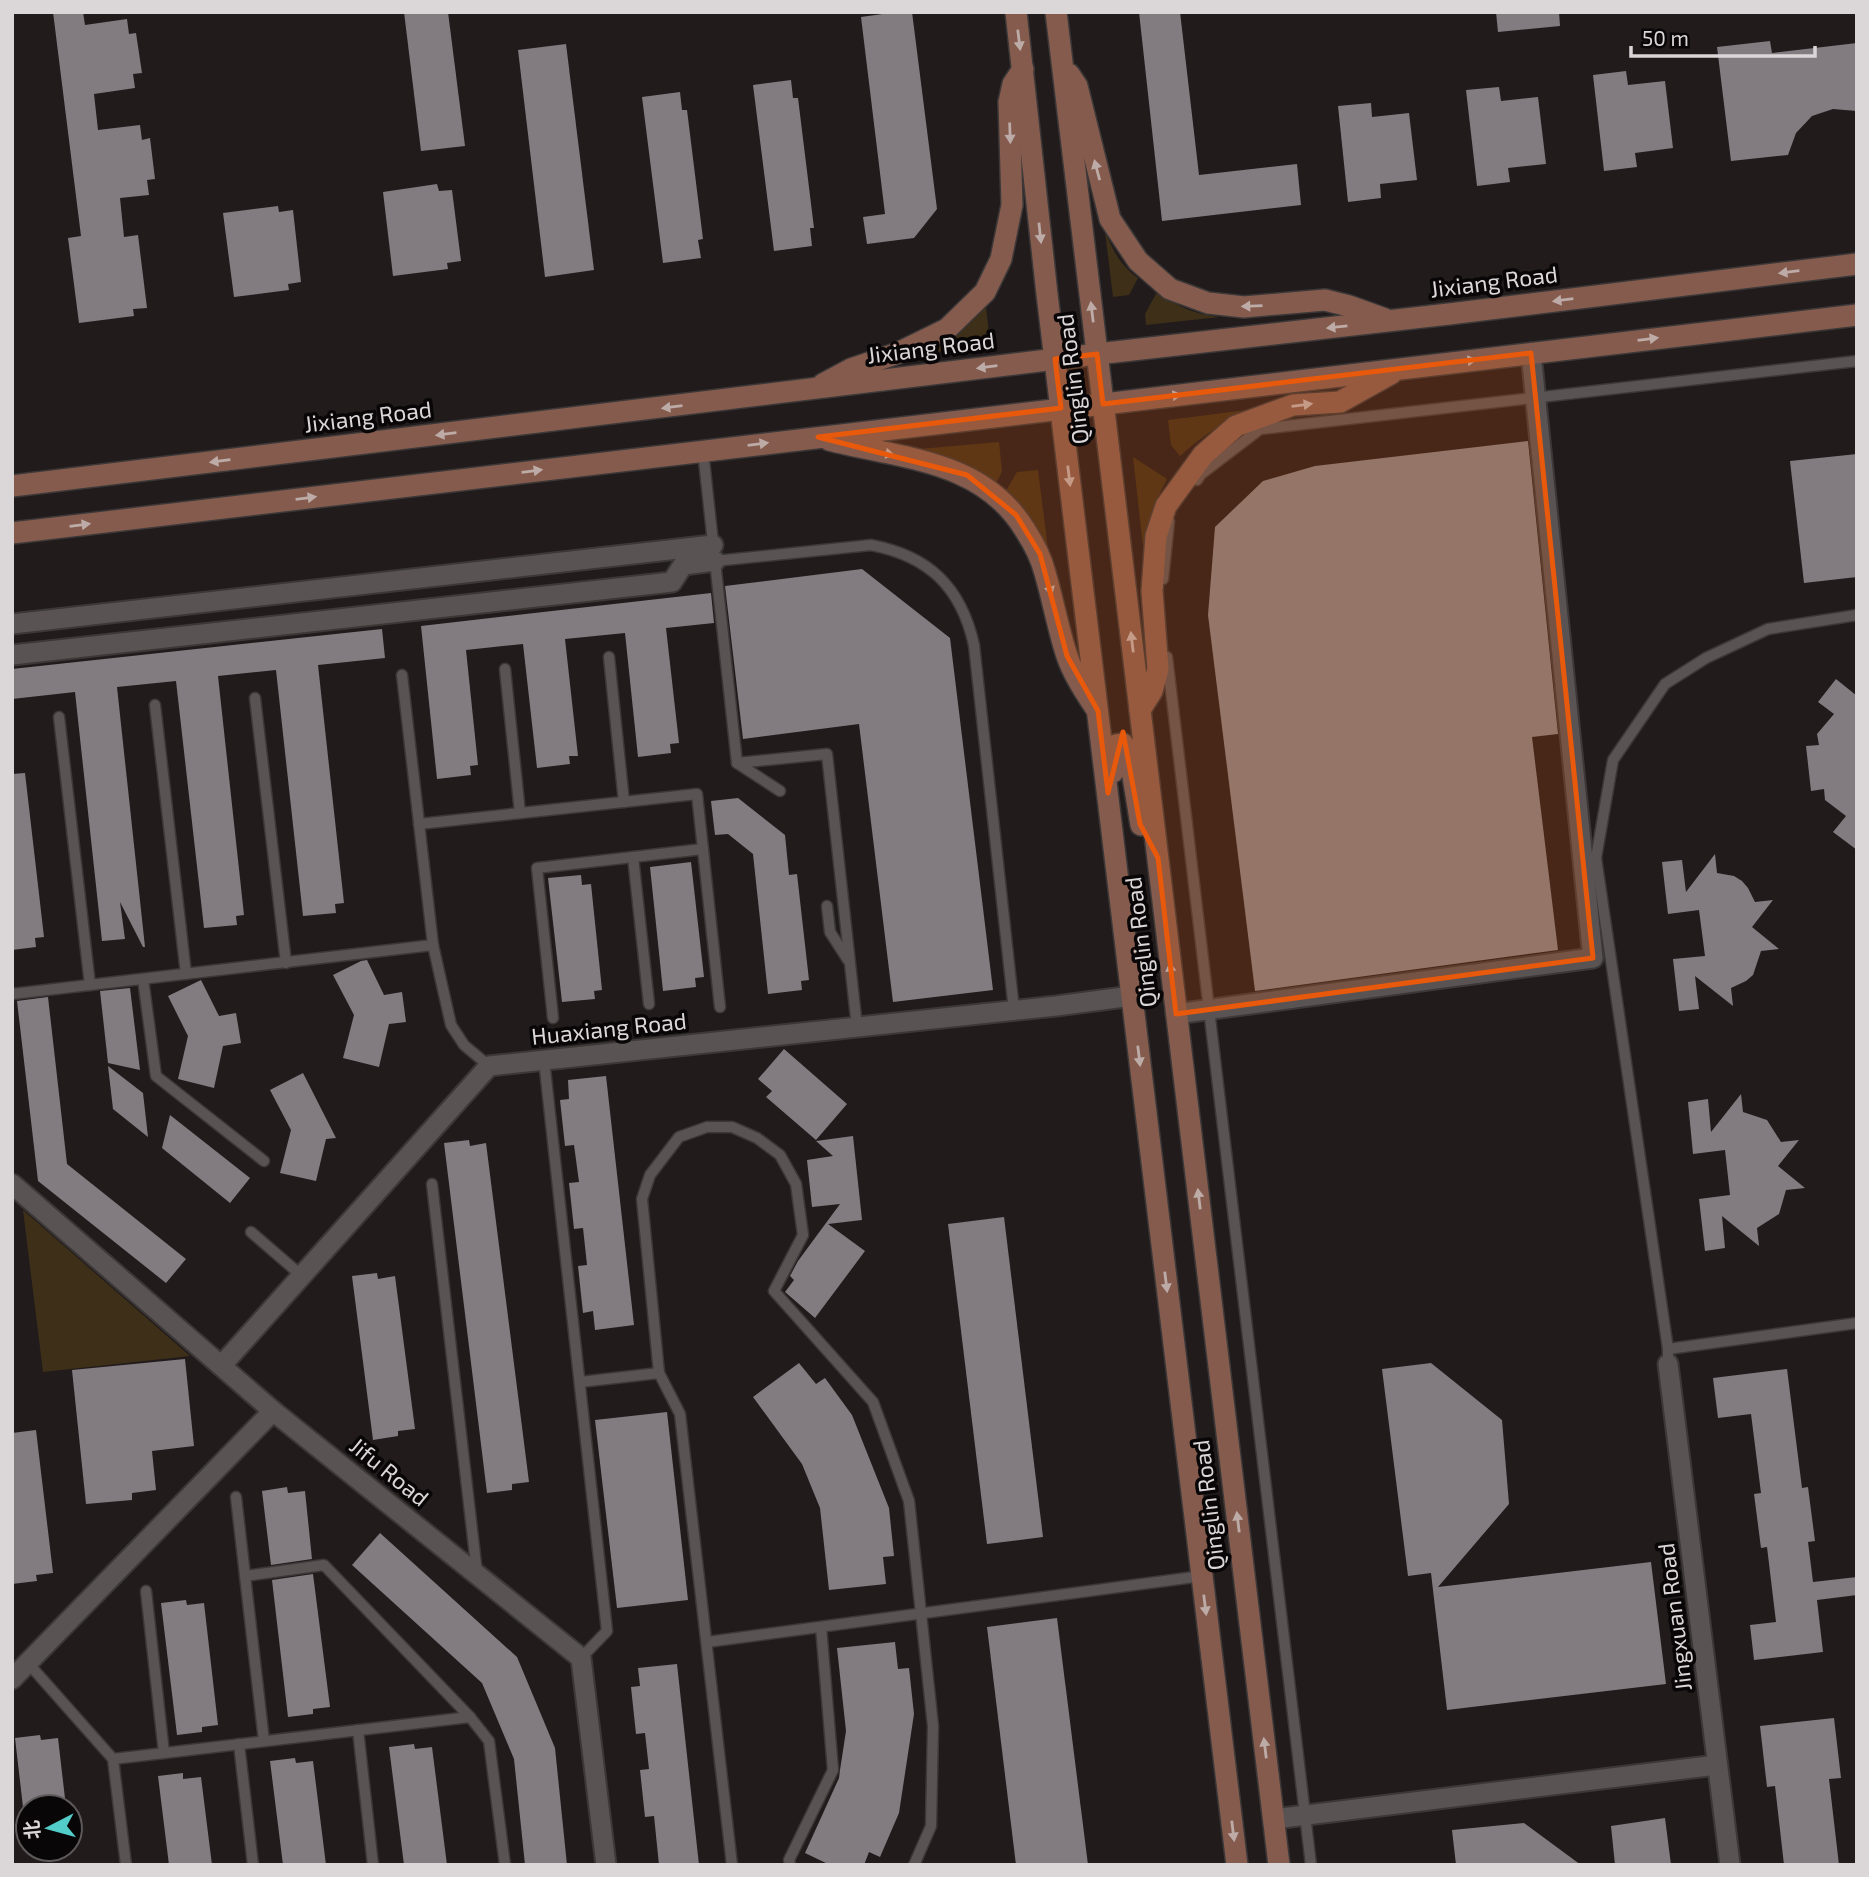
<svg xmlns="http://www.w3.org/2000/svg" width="1869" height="1877" font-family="'Exo 2','Noto Sans SC',sans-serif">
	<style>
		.green { fill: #3e2f18 }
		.building { fill: #827c81 }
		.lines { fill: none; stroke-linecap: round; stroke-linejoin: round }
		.lane-casing { stroke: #3c3838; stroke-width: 13 }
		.street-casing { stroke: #3c3838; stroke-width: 23 }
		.secondary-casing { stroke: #3c3838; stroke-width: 24 }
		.lane { stroke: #5a5354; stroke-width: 10 }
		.street { stroke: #5a5354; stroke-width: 19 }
		.secondary { stroke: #845b4d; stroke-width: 21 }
		.oneway { fill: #bdaba7 }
		.marked { fill: #e8590c; fill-opacity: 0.2; stroke: #e8590c; stroke-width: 5; stroke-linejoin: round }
		.labels { text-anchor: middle; stroke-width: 7; stroke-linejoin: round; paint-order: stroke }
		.street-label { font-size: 23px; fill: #dbd6d7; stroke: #090607 }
	</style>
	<rect width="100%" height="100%" fill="#211b1c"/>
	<g class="green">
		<path d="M1105,231c8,20 15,34 33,47l-9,17 -16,2z"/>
		<path d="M1157,292c21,15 37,22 63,25l-74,8 -1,-11z"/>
		<path d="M986,306l4,39 -78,10 45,-20z"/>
		<path d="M1255,409c-29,11 -52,26 -75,47l-9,-11 -3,-25z"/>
		<path d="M999,442l3,29 -5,11 -29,-16 -71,-15z"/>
		<path d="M1133,457l34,22 -12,24 -12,43z"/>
		<path d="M1038,470l12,95 -29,-57 -15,-17 11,-19z"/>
		<path d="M23,1210l167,146 -147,16z"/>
	</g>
	<g class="building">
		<path d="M53,12h30l2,13 42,-6 2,15 7,-1 6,40 -9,1 2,14 -41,6 4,36 42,-5 2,15 8,-2 5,41 -8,1 2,15 -29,3 4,39 14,-2 9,73 -14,1 1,7 -55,7 -11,-85 13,-2z"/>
		<path d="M404,12h44l17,134 -44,5z"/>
		<path d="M897,12h15l25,197 -23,29 -47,6 -4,-27 22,-3 -24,-197z"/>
		<path d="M1139,12h41l19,163 98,-11 4,41 -139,16z"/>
		<path d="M1496,12h63l1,14 -62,6z"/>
		<path d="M1770,41l2,12 85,-10v68l-24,-2 -21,7 -16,17 -8,22 -57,6 -14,-114z"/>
		<path d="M566,44l28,226 -49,7 -27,-227z"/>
		<path d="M1626,71l2,14 37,-4 8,67 -38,5 2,14 -33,4 -11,-96z"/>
		<path d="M791,80l2,18h5l16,130h-4l2,18 -38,5 -21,-166z"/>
		<path d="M1499,87l2,14 37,-4 8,67 -38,4 2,14 -33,4 -11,-96z"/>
		<path d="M680,92l2,18h5l16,129 -5,1 3,18 -38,5 -21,-166z"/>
		<path d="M1371,103l1,14 37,-4 8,67 -37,4 1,14 -33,4 -10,-96z"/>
		<path d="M437,184l2,7 13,-1 9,71 -14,2 1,6 -55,7 -10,-84z"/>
		<path d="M278,206l1,6 14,-2 8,72 -13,2 1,6 -55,7 -11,-84z"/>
		<path d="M1528,441l30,293 -26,3 26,213 -303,41 -47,-376 7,-88 48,-46 52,-15z"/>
		<path d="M1857,454v123l-53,6 -14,-122z"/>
		<path d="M862,569l88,69 43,352 -100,12 -34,-278 -116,15 -18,-153z"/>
		<path d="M711,593l3,30 -48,5 13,115 -9,1 1,9 -33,4 -13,-124 -60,6 13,117h-9l1,8 -33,4 -14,-124 -57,6 12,115 -8,1 1,9 -34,4 -16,-153z"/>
		<path d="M382,629l3,29 -67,7 26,238 -9,1 1,9 -33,3 -27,-246 -58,6 26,239 -8,1 1,9 -33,3 -28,-247 -59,6 28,260h-2l-23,-45 5,37 -23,2 -27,-249 -63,7v-30z"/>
		<path d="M1836,679l21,17v154l-24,-18 13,-16 -21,-16 -1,-11 -13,2 -5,-45 13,-1 -2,-11 17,-20 -16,-12z"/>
		<path d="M25,773l19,164 -9,1 1,9 -24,3v-176z"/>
		<path d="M738,798l47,37 4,40 8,-1 12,106 -8,1 1,9 -34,4 -15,-140 -25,-20 -13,1 -4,-34z"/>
		<path d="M1715,854l2,19 17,3 8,5 6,7 7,14 18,-2 -21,27 27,22 -18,2 -8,24 -7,6 -15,7 2,18 -38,-30 4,33 -20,2 -6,-52 32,-3 -6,-46 -31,4 -6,-52 20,-2 4,32z"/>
		<path d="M691,862l13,115 -9,1 1,9 -33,4 -13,-124z"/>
		<path d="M581,875l1,10 9,-1 11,106 -8,1 1,8 -33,3 -14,-124z"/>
		<path d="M367,960l17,35 18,-3 4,30 -17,2 -10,43 -36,-9 11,-43 -21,-40 28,-14z"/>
		<path d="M201,980l18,36 17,-3 5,30 -18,3 -9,42 -36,-9 10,-43 -20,-40z"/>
		<path d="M130,988l10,82 -32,-7 -8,-72z"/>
		<path d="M48,997l19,167 119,95 -20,24 -128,-102 -21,-180z"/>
		<path d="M784,1049l63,55 -31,36 -50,-43 6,-6 -14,-12z"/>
		<path d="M108,1066l35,27 5,44 -35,-28z"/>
		<path d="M303,1073l33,65 -10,1 -10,42 -36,-8 11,-43 -21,-40z"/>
		<path d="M606,1076l28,249 -39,5 -2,-19 -10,2 -5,-47 9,-1 -4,-37 -9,1 -5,-46 10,-1 -5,-37 -9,1 -5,-46 9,-1 -1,-19z"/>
		<path d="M1741,1094l2,18 24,8 14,22 18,-2 -21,26 27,22 -19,2 -7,24 -22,14 2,18 -37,-30 3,32 -20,3 -6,-52 31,-4 -5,-45 -32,4 -5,-52 20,-3 3,33z"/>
		<path d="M170,1115l80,63 -20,25 -68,-55z"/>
		<path d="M853,1136l9,84 -34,4 37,27 -50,67 -30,-26 9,-12 -4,-4 8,-15 42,-57 -28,3 -5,-47 26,-4 -17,-15z"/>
		<path d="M469,1140l1,6 16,-3 43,339 -17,2v6l-25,3 -43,-350z"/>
		<path d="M1004,1217l39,320 -56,7 -39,-320z"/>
		<path d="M377,1273l1,6 17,-3 20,153 -17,2v5l-25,4 -21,-164z"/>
		<path d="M185,1359l9,87 -42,5 4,39 -24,3v7l-46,4 -14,-134z"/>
		<path d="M799,1363l17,21 9,-6 27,37 37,93 5,48 -11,1 3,27 -57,6 -9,-82 -18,-44 -49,-67z"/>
		<path d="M1431,1363l71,57 7,84 -71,83 213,-25 15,122 -219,26 -16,-137 -23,3 -26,-207z"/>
		<path d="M1787,1369l15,119 6,-1 7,54 -7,1 5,40 44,-5v18l-40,5 6,52 -69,8 -4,-35 26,-3 -9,-75 -6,1 -7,-54 7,-1 -10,-79 -33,4 -5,-40z"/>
		<path d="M667,1412l21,188 -71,8 -22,-188z"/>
		<path d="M36,1430l17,143 -17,2 1,6 -25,3v-151z"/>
		<path d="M287,1487l1,6 17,-2 7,68 -41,6 -9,-74z"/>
		<path d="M380,1533l137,124 38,91 12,117h-42l-11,-106 -32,-76 -130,-118z"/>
		<path d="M313,1574l17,133 -17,2v5l-25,3 -16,-137z"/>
		<path d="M186,1600l1,5 17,-2 14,122 -16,2v5l-25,3 -16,-132z"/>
		<path d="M1057,1618l31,247h-72l-29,-238z"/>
		<path d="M895,1642l3,27 11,-1 5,46 -15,99 -19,44 -11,-5 -5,13h-34l-25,-12 34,-75 1,-8 6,-39 -9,-83z"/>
		<path d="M677,1664l22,201h-40l-5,-49 -9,1 -5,-47 9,-1 -4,-36 -9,1 -5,-47 9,-1 -2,-18z"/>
		<path d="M1834,1718l7,60 -12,1 10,86h-55l-9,-79 -8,1 -7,-61z"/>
		<path d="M40,1735l1,5 17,-2 8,69h-43l-8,-69z"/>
		<path d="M414,1744l1,5 17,-2 15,118h-43l-15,-118z"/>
		<path d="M295,1758l1,5 17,-2 13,104h-43l-13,-104z"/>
		<path d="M183,1773v6l18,-2 11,88h-43l-11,-89z"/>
		<path d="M1665,1818l6,47h-56l-4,-39z"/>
		<path d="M1524,1823l57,42h-125l-4,-35z"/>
	</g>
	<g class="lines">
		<defs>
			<g id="lane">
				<path d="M703,451l34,312"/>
				<path d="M1197,480l4,-6 59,-45 597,-68"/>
				<path d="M715,561l156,-16c58,11 90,42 103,100l40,365"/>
				<path d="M1163,579l6,-58"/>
				<path d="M609,657l15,145"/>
				<path d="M1167,657l144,1208"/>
				<path d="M505,669l15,144"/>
				<path d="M402,675l31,270 18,80 13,20 25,21"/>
				<path d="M255,698l31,265"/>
				<path d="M155,705l31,269"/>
				<path d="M59,717l31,268"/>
				<path d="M737,763l90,-9 30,273"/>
				<path d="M737,763l43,28"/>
				<path d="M419,824l278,-30 23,213"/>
				<path d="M633,857l16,147"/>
				<path d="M827,906l3,26 18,28"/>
				<path d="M143,979l13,97 108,85"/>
				<path d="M12,994l421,-49"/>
				<path d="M553,1018l-16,-150 166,-19"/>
				<path d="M544,1060l63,571 -26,27"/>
				<path d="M432,1184l45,389"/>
				<path d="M251,1232l51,44"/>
				<path d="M1668,1349l189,-26"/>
				<path d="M1668,1364v-15l-72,-491 17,-98 52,-76 41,-26 62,-29 89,-14"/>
				<path d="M659,1373l21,41 52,451"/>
				<path d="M580,1382l79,-9 -17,-174 8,-24 29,-38 28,-10h25l25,11 23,17 16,29 7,51 -29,56 99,111 36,99 24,225 -2,100 -17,39"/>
				<path d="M236,1497l28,244"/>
				<path d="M245,1576l79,-11 146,152 19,24 16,124"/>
				<path d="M146,1591l18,162"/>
				<path d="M707,1642l495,-66"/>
				<path d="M28,1663l85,96 13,106"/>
				<path d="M358,1730l15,135"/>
				<path d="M239,1744l14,121"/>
				<path d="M113,1759l357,-42"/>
				<path d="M790,1865l-1,-5 44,-90 -12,-143"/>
			</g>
			<g id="street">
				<path d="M12,624l701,-79"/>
				<path d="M12,655l660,-73 11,-17 32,-4"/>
				<path d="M1176,1014l417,-56 -62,-605"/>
				<path d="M12,1184l261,227 308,247 25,207"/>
				<path d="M1668,1364l62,501"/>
				<path d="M222,1365l267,-299 567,-60 76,-10"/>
				<path d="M12,1679l261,-268"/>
				<path d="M1274,1819l443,-54"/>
			</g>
			<g id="secondary">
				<path d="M1016,12l31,282 190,1571"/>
				<path d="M1056,12l223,1853"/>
				<path d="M1069,74l8,12 33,133 28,42 32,28 38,14 36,4 81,-7 24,6 36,13"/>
				<path d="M823,384l28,-15 47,-16 49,-24 38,-37 16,-33 11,-54 -3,-103 4,-18 10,-15"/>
				<path d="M829,440c72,19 153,19 196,90 9,14 16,27 20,43 8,27 13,56 22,83 6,18 17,35 28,51"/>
				<path d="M12,486l1085,-132 352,-40 408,-50"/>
				<path d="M12,533l1845,-218"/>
				<path d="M1140,710l12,-19 6,-22 -6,-78 4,-55 10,-30 37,-51 33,-29 57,-21 47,-3 52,-29"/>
				<path d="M1113,772l3,-27 7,-1 6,8 12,73"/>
			</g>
		</defs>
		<use href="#lane" class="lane-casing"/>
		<use href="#street" class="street-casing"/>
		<use href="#secondary" class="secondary-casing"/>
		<use href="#lane" class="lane"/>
		<use href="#street" class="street"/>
		<use href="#secondary" class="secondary"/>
	</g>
	<defs><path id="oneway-solid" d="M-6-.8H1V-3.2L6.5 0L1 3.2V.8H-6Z" transform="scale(1.75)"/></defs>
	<g class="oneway">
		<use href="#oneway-solid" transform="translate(1019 40) rotate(83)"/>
		<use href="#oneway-solid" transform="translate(1010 133) rotate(88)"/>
		<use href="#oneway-solid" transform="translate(1097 170) rotate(-105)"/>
		<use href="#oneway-solid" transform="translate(1040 233) rotate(84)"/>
		<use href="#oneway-solid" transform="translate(1789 272) rotate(173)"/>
		<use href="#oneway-solid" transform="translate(1563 300) rotate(173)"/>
		<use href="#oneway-solid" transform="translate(1252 306) rotate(178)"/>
		<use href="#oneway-solid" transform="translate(1092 312) rotate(-97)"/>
		<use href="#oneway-solid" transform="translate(1337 327) rotate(174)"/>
		<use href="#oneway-solid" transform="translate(1648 339) rotate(-7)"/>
		<use href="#oneway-solid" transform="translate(1466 361) rotate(-7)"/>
		<use href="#oneway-solid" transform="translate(987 367) rotate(173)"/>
		<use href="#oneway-solid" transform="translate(1171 396) rotate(-7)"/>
		<use href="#oneway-solid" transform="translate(1302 405) rotate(-7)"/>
		<use href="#oneway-solid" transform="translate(672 407) rotate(173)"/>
		<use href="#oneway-solid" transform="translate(446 434) rotate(173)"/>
		<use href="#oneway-solid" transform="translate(758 444) rotate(-7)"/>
		<use href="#oneway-solid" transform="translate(884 453) rotate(11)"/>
		<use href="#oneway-solid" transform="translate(220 461) rotate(173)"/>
		<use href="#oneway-solid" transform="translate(532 471) rotate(-7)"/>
		<use href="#oneway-solid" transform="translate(1069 476) rotate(83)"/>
		<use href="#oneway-solid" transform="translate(306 498) rotate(-7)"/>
		<use href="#oneway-solid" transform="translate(80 525) rotate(-7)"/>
		<use href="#oneway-solid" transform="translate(1049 585) rotate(75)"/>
		<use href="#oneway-solid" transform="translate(1132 642) rotate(-97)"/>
		<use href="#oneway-solid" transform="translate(1171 973) rotate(-97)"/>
		<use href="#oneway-solid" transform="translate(1139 1056) rotate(83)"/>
		<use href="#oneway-solid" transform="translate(1199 1199) rotate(-97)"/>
		<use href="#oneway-solid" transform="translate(1166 1282) rotate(83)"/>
		<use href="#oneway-solid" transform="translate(1238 1522) rotate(-97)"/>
		<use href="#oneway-solid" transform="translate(1205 1605) rotate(83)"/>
		<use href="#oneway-solid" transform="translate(1265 1748) rotate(-97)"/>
		<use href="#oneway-solid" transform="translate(1233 1831) rotate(83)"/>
	</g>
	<path class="marked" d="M1531,353l62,605 -417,56 -18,-156 -18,-34 -17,-92 -15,61 -10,-82 -31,-55 -27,-102 -24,-39 -49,-40 -149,-38 243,-29 -6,-49 42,-5 6,50z"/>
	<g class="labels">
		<g class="street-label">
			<text transform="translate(1494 282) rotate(-7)" y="8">Jixiang Road</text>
			<text transform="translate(931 348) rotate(-7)" y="8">Jixiang Road</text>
			<text transform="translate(1073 379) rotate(-97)" y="8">Qinglin Road</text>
			<text transform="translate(368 417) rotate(-7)" y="8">Jixiang Road</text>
			<text transform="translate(1141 942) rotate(-97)" y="8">Qinglin Road</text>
			<text transform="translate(609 1029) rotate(-6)" y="8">Huaxiang Road</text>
			<text transform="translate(389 1472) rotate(39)" y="8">Jifu Road</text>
			<text transform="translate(1209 1505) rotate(-97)" y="8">Qinglin Road</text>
			<text transform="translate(1675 1617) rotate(-97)" y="8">Jingxuan Road</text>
		</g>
	</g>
	<rect width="1869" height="1877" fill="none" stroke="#dbd6d7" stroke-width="28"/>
	<g transform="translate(49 1828) rotate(264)"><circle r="33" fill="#090607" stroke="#5d595a" stroke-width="2"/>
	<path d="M0-5L12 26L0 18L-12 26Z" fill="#53cdc9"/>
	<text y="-10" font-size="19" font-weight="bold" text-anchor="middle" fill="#dbd6d7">北</text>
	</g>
	<path d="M1631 46v10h184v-10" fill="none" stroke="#dbd6d7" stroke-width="3.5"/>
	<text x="1642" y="46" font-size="21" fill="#dbd6d7" stroke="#090607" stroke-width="5" paint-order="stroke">50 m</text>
</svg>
